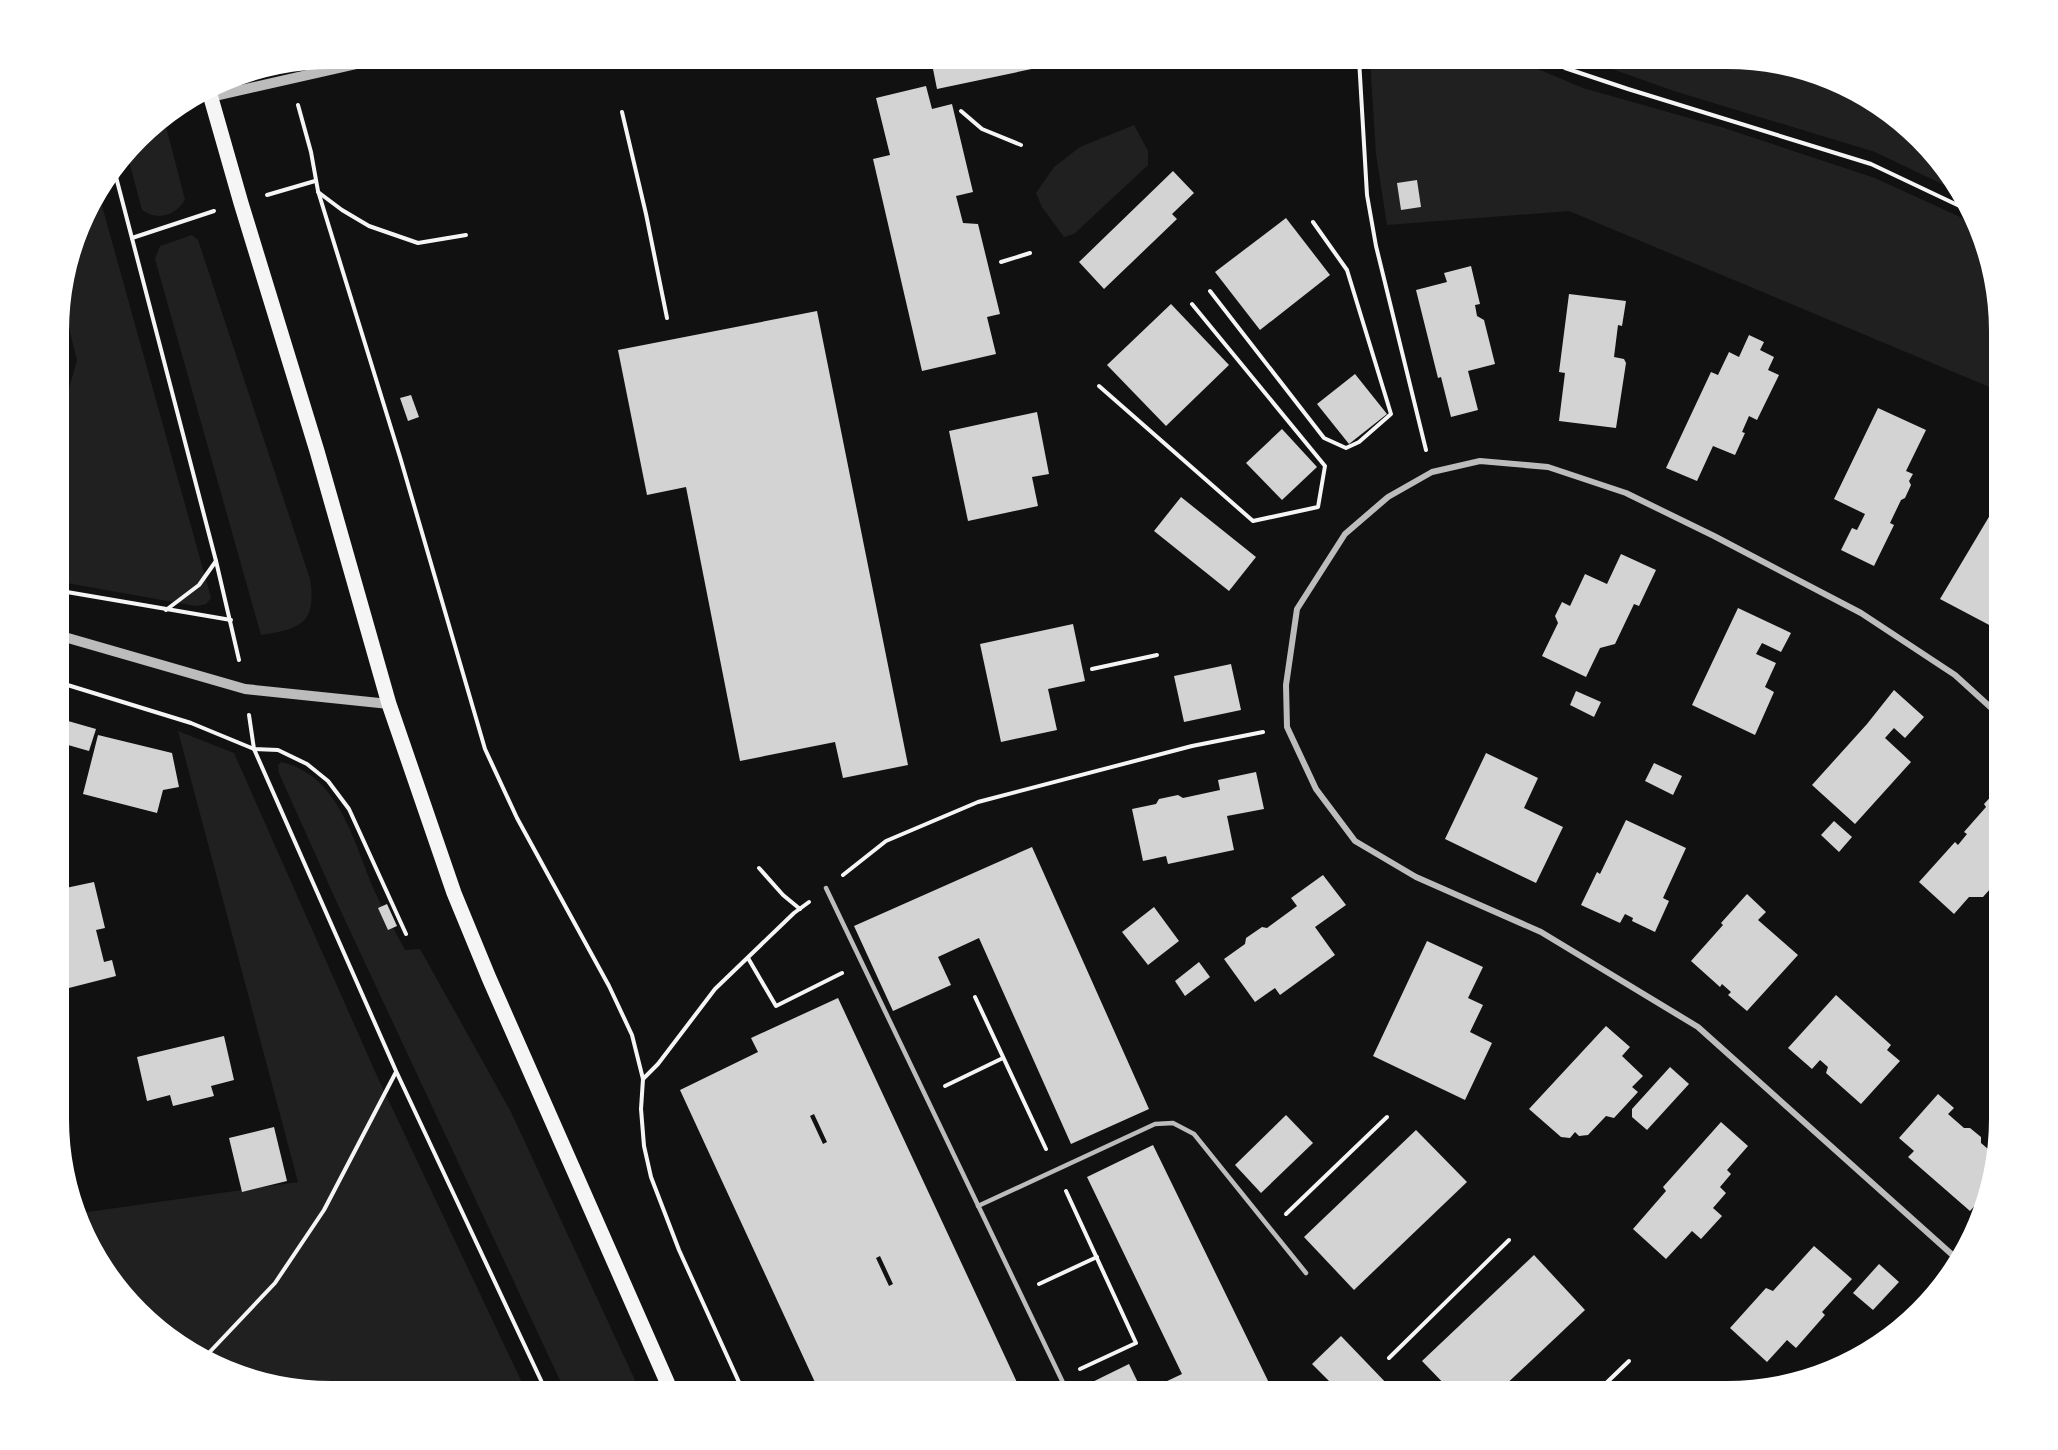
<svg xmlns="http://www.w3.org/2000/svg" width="2058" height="1450" font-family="'PT Serif',serif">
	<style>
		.green { fill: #202020 }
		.building { fill: #d3d3d3; fill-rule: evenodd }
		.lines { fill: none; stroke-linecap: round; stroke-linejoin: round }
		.path { stroke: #f5f5f5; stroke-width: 4 }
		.service { stroke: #bcbcbc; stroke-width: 4.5 }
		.minor { stroke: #bcbcbc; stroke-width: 6 }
		.tertiary { stroke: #bcbcbc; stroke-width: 10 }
		.primary { stroke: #f5f5f5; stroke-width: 15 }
	</style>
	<rect width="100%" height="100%" fill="#111"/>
	<g class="green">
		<path d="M1370,59h144l69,29 138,39 154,51 96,44 28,92v77l-430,-180 -182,14 -11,-71z"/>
		<path d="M1584,59h160l71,14 77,42 69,78 -86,-41 -201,-61z"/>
		<path d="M164,119l21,81c-10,16 -28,21 -43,10l-14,-53 23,-31z"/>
		<path d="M1134,125l14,26v14l-74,69 -10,3 -22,-30 -6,-14 18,-26 26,-20z"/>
		<path d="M99,195l112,403 -5,6 -10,2 -135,-24v-165l16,-57 -16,-64 26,-86z"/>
		<path d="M192,235l6,5 112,339c7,44 -9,50 -49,56l-106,-376 5,-13z"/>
		<path d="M178,731l56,22 143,323 149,315h-212l-71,-14 -77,-42 -71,-80 -14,-42 217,-31z"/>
		<path d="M281,762c59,13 73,82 94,130 9,20 20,39 30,58l15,-1 91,163 129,279h-75l-227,-486 -59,-132 -1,-8z"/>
	</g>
	<g class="building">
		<path d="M931,59h138l1,2 -133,28z"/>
		<path d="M926,86l6,23 20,-5 21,88 -17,4 7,27 15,1 22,90 -13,3 9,37 -74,17 -49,-212 17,-4 -14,-57z"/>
		<path d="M1173,171l21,22 -22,21 5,5 -73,70 -25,-27z"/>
		<path d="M1417,180l4,27 -20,3 -4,-27z"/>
		<path d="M1286,218l44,57 -70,55 -45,-58z"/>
		<path d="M1471,266l9,38 -5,1 2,11 7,4 11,44 -27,7 10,39 -27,7 -10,-40 -3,1 -22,-88 31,-8 -3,-9z"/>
		<path d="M1569,294l57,7 -4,25 -4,-1 -4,32 10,2 2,4 -10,65 -57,-7 6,-48 -6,-1z"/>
		<path d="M1171,304l58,61 -63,61 -59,-61z"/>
		<path d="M817,311l91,454 -65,13 -8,-36 -95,19 -54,-274 -39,8 -29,-145z"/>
		<path d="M1749,335l15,7 -4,8 14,7 -6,13 11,5 -22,45 -8,-4 -7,16 3,1 -10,22 -22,-9 -16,35 -31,-13 45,-96 7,3 11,-23 10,5z"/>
		<path d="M61,357l6,1 -6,21z"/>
		<path d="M1355,374l32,40 -38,30 -32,-40z"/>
		<path d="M411,395l8,22 -11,4 -8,-23z"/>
		<path d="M1878,408l48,22 -20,41 7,3 -4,7 2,4 -6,13 -4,2 -11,23 4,2 -20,41 -33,-16 11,-22 5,2 8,-16 -31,-15z"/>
		<path d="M1037,412l12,62 -17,3 6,29 -70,15 -19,-90z"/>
		<path d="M1282,429l35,38 -35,33 -36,-37z"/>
		<path d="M1181,497l75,60 -27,34 -75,-60z"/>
		<path d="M1999,500v117l-6,10 -53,-28z"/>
		<path d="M1621,554l35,16 -17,36 -5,-2 -19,40 -15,4 -14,29 -44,-21 16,-33 -3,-7 7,-14 8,4 15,-32 22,10z"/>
		<path d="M1738,608l53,25 -10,19 -19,-9 -6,11 20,9 -11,24 9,5 -19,43 -63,-30z"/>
		<path d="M1073,624l12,57 -37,8 9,41 -56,12 -21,-98z"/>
		<path d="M1231,664l10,46 -57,12 -10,-46z"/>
		<path d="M1894,690l30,27 -19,21 -11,-10 -9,10 26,24 -56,62 -43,-39 55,-61z"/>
		<path d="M1576,691l25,11 -7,15 -24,-12z"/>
		<path d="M61,719l35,10 -7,22 -28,-8z"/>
		<path d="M98,735l74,18 7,34 -16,3 -6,23 -74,-19z"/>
		<path d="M1486,753l52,25 -14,30 39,19 -27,56 -91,-44z"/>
		<path d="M1654,763l28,13 -9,19 -28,-14z"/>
		<path d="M1256,772l8,37 -37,7 7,34 -66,14 -2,-8 -23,5 -11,-52 24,-5 3,-5 19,-4 5,3 37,-8 -2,-10z"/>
		<path d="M1999,788v81l-9,10 1,9 -8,9h-14l-15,17 -35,-32 36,-40 3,3 9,-11 -3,-2 22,-25 -2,-3z"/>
		<path d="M1626,820l60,28 -23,50 6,3 -14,31 -23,-11 1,-3 -8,-4 -5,9 -39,-18 16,-33 3,2z"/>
		<path d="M1834,821l18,16 -13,15 -18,-17z"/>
		<path d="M1032,847l117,262 -78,35 -92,-206 -41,19 13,28 -58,26 -39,-85z"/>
		<path d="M1323,875l23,30 -31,22 20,28 -55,40 -5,-7 -20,14 -31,-43 21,-15 1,-6 16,-11 5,1 30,-22 -6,-8z"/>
		<path d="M94,882l11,46 -9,2 8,32 8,-2 4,16 -55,14v-101z"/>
		<path d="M1747,894l19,18 -8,8 40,35 -51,56 -19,-16 3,-3 -9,-8 -2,3 -29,-26 32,-36 -2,-2z"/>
		<path d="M387,904l10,22 -9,4 -10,-22z"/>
		<path d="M1154,907l25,34 -31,24 -26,-33z"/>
		<path d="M1427,941l56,26 -15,31 15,7 -13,27 22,11 -27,57 -92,-44z"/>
		<path d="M1199,962l11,15 -25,19 -10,-15z"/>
		<path d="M1836,995l55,50 -4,5 13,11 -39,43 -35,-31 2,-6 -8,-7 -8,9 -24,-21z"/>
		<path d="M838,998l183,393h-78l-4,-9 -5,2 4,7h-119l-139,-301 78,-38 -7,-14zM814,1114l13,28 -4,2 -13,-28zM880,1256l13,28 -4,2 -13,-28z"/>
		<path d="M1606,1026l24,21 -8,9 21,20 -11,11 6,5 -24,26 -8,-2 -18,19 -9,1 -4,-4 -5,6 -9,-1 -32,-28z"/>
		<path d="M224,1036l10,44 -23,6 3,10 -41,10 -3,-11 -23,6 -10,-44z"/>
		<path d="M1670,1067l19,17 -42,46 -15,-13v-8z"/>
		<path d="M1938,1094l16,14 -6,6 16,14h6l11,9v6l14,12 -4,9 2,2 -5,25 -18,20 -62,-54 6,-6 -15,-13z"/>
		<path d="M1286,1115l27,28 -52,50 -26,-28z"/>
		<path d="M1721,1122l27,24 -21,24 4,4 -11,13 6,6 -13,15 9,8 -21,23 -9,-8 -26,28 -33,-30 33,-38 -3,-4z"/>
		<path d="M274,1127l13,54 -45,11 -13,-54z"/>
		<path d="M1416,1130l51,52 -113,108 -50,-53z"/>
		<path d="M1153,1145l120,246h-127l36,-17 -95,-197z"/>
		<path d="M1814,1246l38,33 -30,33 3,3 -29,33 -9,-8 -20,22 -37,-34 36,-40 7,3z"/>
		<path d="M1534,1255l51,55 -86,81h-48l-29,-30z"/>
		<path d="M1879,1264l20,18 -26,28 -20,-17z"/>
		<path d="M1341,1336l50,52 -3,3h-49l-27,-27z"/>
		<path d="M1129,1364l13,27h-68z"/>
		<path d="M1652,1381l10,10h-21z"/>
	</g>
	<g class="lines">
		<g class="path">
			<path d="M1359,59l8,136 9,51 50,204"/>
			<path d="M1544,59l21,9 63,21 243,75 97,46"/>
			<path d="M298,105l13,47 7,39 82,266 85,292 32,69 92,168 23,49 11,44 -2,30 3,37 7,31 28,73 64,141"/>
			<path d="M961,111l21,18 39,16"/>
			<path d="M622,112l24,102 21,104"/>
			<path d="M115,173l101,388 23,99"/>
			<path d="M318,192l24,18 27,16 49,17 48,-8"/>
			<path d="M267,195l48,-14"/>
			<path d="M132,238l82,-27"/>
			<path d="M1001,262l29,-9"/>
			<path d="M1210,291l114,147 22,10 13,-6 32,-28 -44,-144 -34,-48"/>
			<path d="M1099,386l154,135 65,-14 7,-41 -133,-162"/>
			<path d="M61,591l170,29"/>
			<path d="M166,610l33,-25 17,-24"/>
			<path d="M1092,669l65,-14"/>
			<path d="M61,683l130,40 63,26 24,1 29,14 21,17 21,28 57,125"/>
			<path d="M249,715l5,34 142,322 150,320"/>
			<path d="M759,868l24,27 17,14"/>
			<path d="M843,875l43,-34 92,-39 214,-56 71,-14"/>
			<path d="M748,958l28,48 66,-33"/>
			<path d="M975,997l71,152"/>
			<path d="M643,1079l15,-15 57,-75 79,-76 15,-11"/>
			<path d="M945,1086l58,-28"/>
			<path d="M1066,1191l70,152 -56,26"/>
			<path d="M1286,1214l101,-97"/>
			<path d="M1039,1284l58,-27"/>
			<path d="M205,1357l70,-74 49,-73 72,-138"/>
			<path d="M1389,1358l120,-118"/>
			<path d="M1598,1391l31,-30"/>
		</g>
		<g class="service">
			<path d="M826,888l241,503"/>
			<path d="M978,1206l177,-82 18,-1 21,11 112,139"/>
		</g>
		<path class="minor" d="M1957,1259l-259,-232 -157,-95 -125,-55 -61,-36 -39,-52 -29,-62 -1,-42 11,-76 48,-75 43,-37 44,-25 48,-11 68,6 78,26 88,43 147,77 94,62 44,40"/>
		<g class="tertiary">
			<path d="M210,97l168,-38"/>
			<path d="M61,636l184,53 144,15"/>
		</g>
		<path class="primary" d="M209,91l32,112 76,248 72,253 65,189 35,85 182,413"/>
	</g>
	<path d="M0 0H2058V1450H0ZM331 69H1727A262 262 0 0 1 1989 331V1119A262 262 0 0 1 1727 1381H331A262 262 0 0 1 69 1119V331A262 262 0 0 1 331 69Z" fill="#fff" fill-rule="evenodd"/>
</svg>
